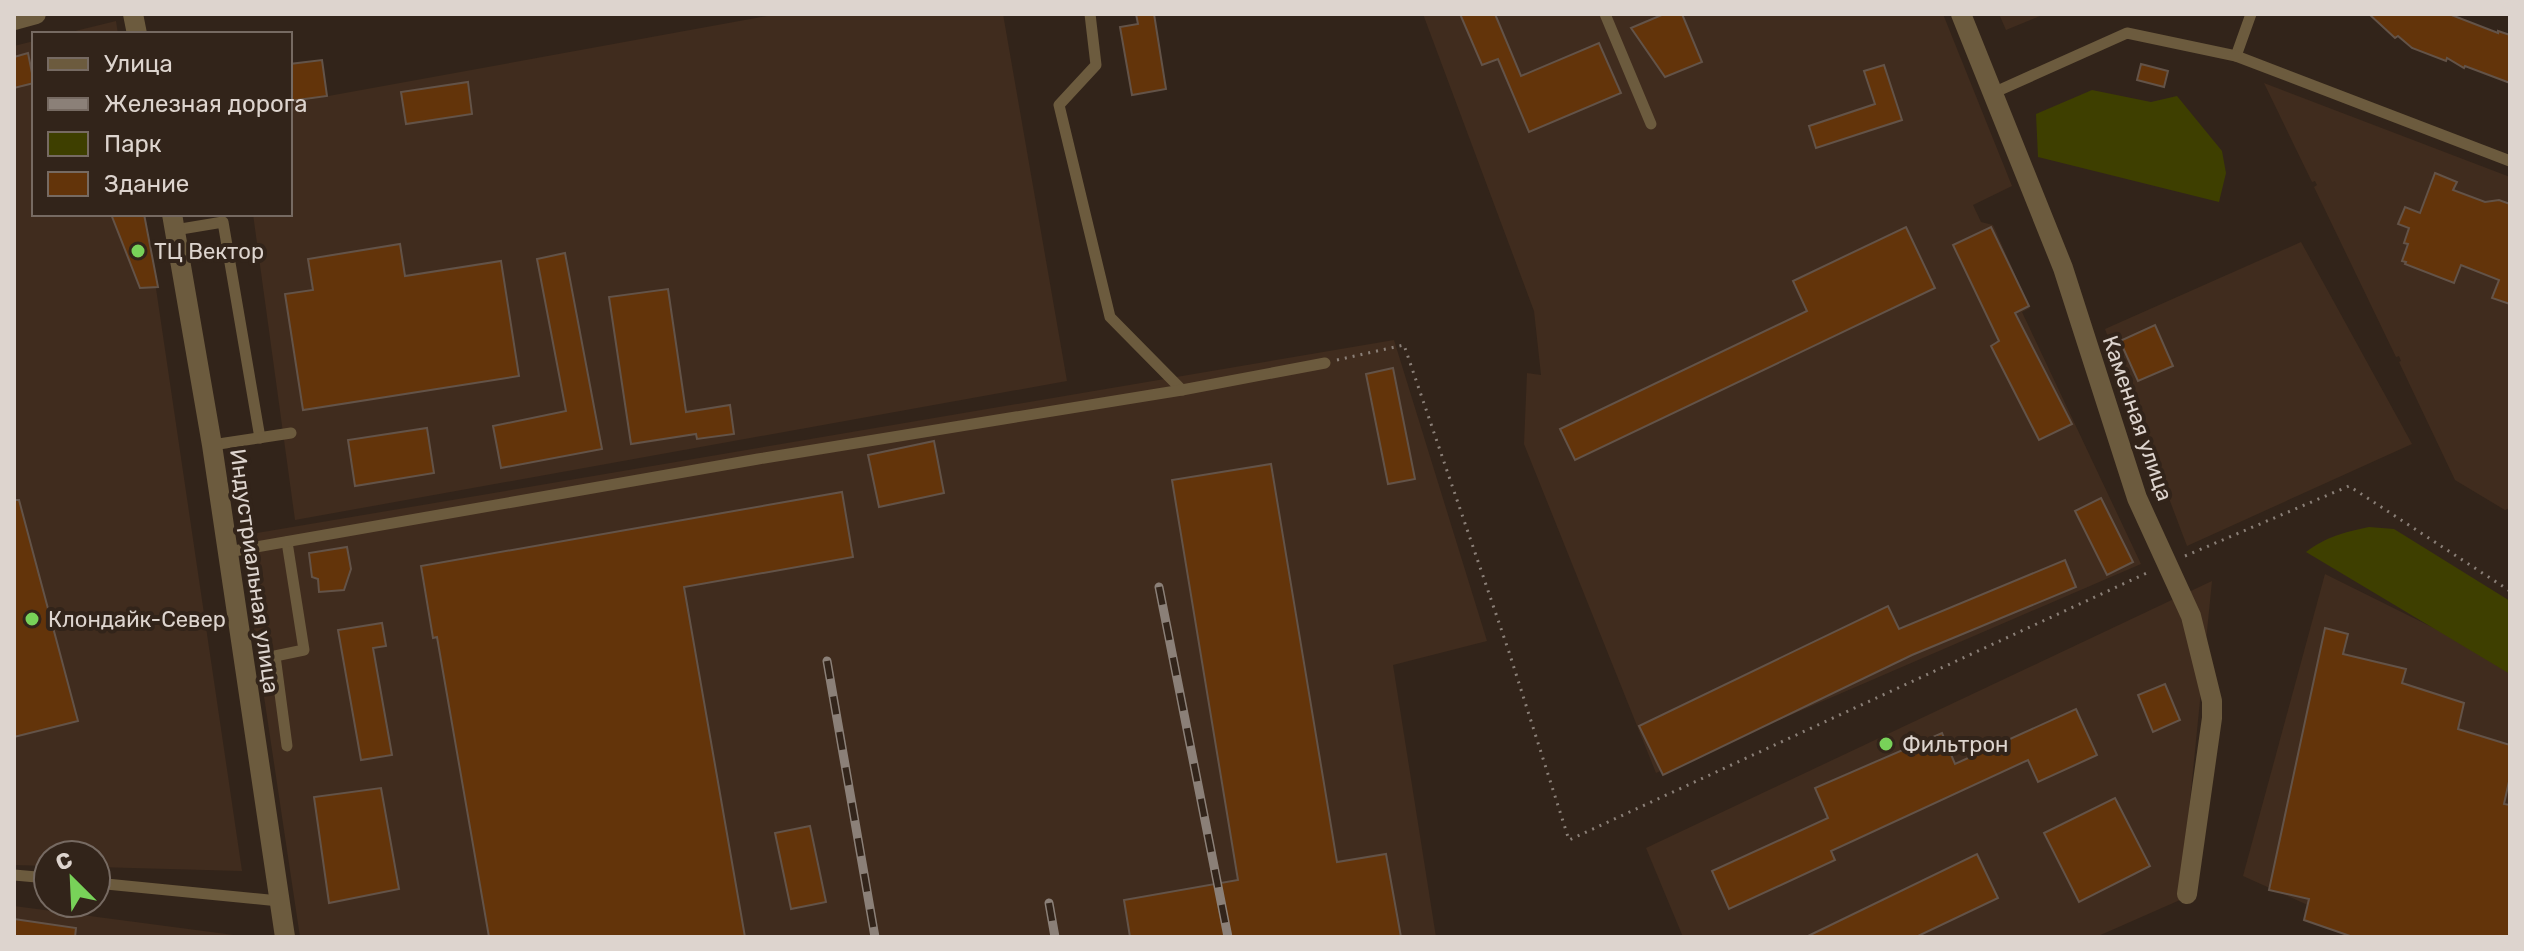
<svg xmlns="http://www.w3.org/2000/svg" width="2524" height="951" font-family="Rubik,sans-serif">
	<style>
		.built { fill: #402c1e }
		.green { fill: #3e3f00 }
		.building { fill: #63340a; stroke: #635348; stroke-width: 2 }
		.lines { fill: none; stroke-linecap: round; stroke-linejoin: round }
		.path { stroke: #8a7f77; stroke-width: 3; stroke-dasharray: 2 6; stroke-linecap: butt }
		.service { stroke: #6c5b3e; stroke-width: 11 }
		.minor { stroke: #6c5b3e; stroke-width: 20 }
		.tertiary { stroke: #6c5b3e; stroke-width: 20 }
		.rail-casing { stroke: #8b8078; stroke-width: 9 }
		.rail { stroke: #32241a; stroke-width: 6; stroke-dasharray: 18; stroke-linecap: butt }
		.poi-dot { fill: #78d259; stroke: #32241a; stroke-width: 3 }
		.labels { text-anchor: middle; stroke-width: 8; stroke-linejoin: round; paint-order: stroke }
		.poi-label { font-size: 22px; fill: #ddd4ce; stroke: #32241a; text-anchor: start }
		.street-label { font-size: 22px; fill: #ddd4ce; stroke: #32241a }
	</style>
	<rect width="100%" height="100%" fill="#32241a"/>
	<g class="built">
		<path d="M778,14h225l64,367 -772,139 -42,-306h37v-111z"/>
		<path d="M1423,14h520l69,172 -39,19 8,17 12,3 37,83 -8,4 119,252 -485,209 -132,-329 3,-71 14,2 -7,-64z"/>
		<path d="M1999,14h46l-39,16z"/>
		<path d="M116,21l2,13h-55z"/>
		<path d="M34,41v173h111l97,657 -146,-4v-12h-48v11l-34,-1v-819z"/>
		<path d="M2264,83l246,94v331l-5,2 -50,-30 -56,-118 2,-1 -2,-5 -3,1 -82,-170 3,-2 -2,-4 -3,1z"/>
		<path d="M2301,242l111,202 -225,102 -82,-217z"/>
		<path d="M1394,340l93,301 -94,24 43,272h-1136l-60,-401z"/>
		<path d="M2325,574l185,92v271h-131l-136,-61z"/>
		<path d="M2212,581l-32,319 -84,37h-413l-37,-89z"/>
		<path d="M14,906l235,31h-235z"/>
	</g>
	<g class="green">
		<path d="M2092,90l59,12 26,-6 45,55 4,22 -7,29 -181,-45 -2,-43z"/>
		<path d="M2369,527l25,2 116,72v73l-204,-122c20,-15 38,-20 63,-25z"/>
	</g>
	<g class="building">
		<path d="M1136,14h18l12,75 -34,6 -12,-68 18,-3z"/>
		<path d="M1460,14h35l26,62 78,-33 22,50 -92,39 -31,-73 -16,6z"/>
		<path d="M1664,14h18l20,48 -37,15 -34,-49z"/>
		<path d="M2369,14h80l49,19v-2l12,4v48l-45,-17 -1,2 -17,-10 -1,3 -34,-13 -14,-12 -3,2z"/>
		<path d="M28,53l6,30 -20,5v-31z"/>
		<path d="M322,60l5,36 -37,5v-37z"/>
		<path d="M2141,64l27,7 -4,16 -27,-7z"/>
		<path d="M1884,65l18,55 -86,28 -7,-22 66,-22 -11,-33z"/>
		<path d="M468,82l4,32 -66,10 -5,-32z"/>
		<path d="M2435,173l22,9 -4,8 32,12 14,-2 11,4v100l-18,-6 7,-18 -38,-15 -7,18 -49,-19 1,-2 -4,-1 6,-17 -4,-1 5,-15 -11,-4 7,-17 15,6z"/>
		<path d="M111,214h33l14,73 -18,1z"/>
		<path d="M1906,227l29,61 -360,172 -15,-31 247,-118 -14,-30z"/>
		<path d="M1991,227l38,79 -14,7 57,111 -33,16 -48,-94 8,-5 -46,-96z"/>
		<path d="M400,244l5,32 96,-15 18,115 -216,34 -18,-116 28,-4 -5,-31z"/>
		<path d="M565,253l37,196 -101,19 -8,-42 73,-15 -29,-152z"/>
		<path d="M668,289l18,123 44,-7 4,29 -37,5 -1,-5 -65,10 -22,-147z"/>
		<path d="M2155,325l18,41 -35,15 -18,-40z"/>
		<path d="M1393,368l22,111 -27,5 -22,-110z"/>
		<path d="M427,428l7,45 -79,13 -7,-46z"/>
		<path d="M934,441l10,52 -65,14 -11,-52z"/>
		<path d="M1271,464l66,398 49,-8 15,83h-271l-6,-37 114,-20 -66,-400z"/>
		<path d="M842,492l11,65 -169,30 61,350h-256l-52,-300 -4,1 -12,-72z"/>
		<path d="M2101,498l32,64 -26,13 -32,-64z"/>
		<path d="M14,500h5l59,221 -64,16z"/>
		<path d="M347,547l4,22 -7,21 -25,2 -1,-13 -6,-2 -3,-24z"/>
		<path d="M2065,560l11,27 -164,68 -249,120 -24,-49 249,-120 11,23z"/>
		<path d="M382,623l4,23 -13,2 19,107 -31,5 -23,-130z"/>
		<path d="M2325,628l23,6 -5,20 63,15 -4,14 62,20 -6,26 52,16v32l-6,27 6,1v132h-157l-49,-17 5,-21 -40,-9z"/>
		<path d="M2165,684l15,36 -27,12 -15,-37z"/>
		<path d="M2076,709l21,46 -59,27 -10,-22 -197,91 4,9 -106,49 -17,-38 116,-53 -13,-30 127,-55 13,31z"/>
		<path d="M381,788l18,101 -70,14 -15,-106z"/>
		<path d="M2115,798l35,68 -71,36 -35,-69z"/>
		<path d="M810,826l16,76 -35,7 -16,-76z"/>
		<path d="M1977,854l21,44 -82,39h-110z"/>
		<path d="M14,919l62,9 -1,9h-61z"/>
	</g>
	<g class="lines">
		<g class="path">
			<path d="M1337,360l67,-15 105,307 60,188 580,-268"/>
			<path d="M2185,556l164,-70 161,105"/>
		</g>
		<g class="service">
			<path d="M1090,14l6,51 -37,40 51,212 72,73"/>
			<path d="M1605,14l46,110"/>
			<path d="M2236,56l15,-42"/>
			<path d="M1993,93l134,-60 109,23 274,105"/>
			<path d="M175,230l48,-8 37,216"/>
			<path d="M212,445l79,-12"/>
			<path d="M287,542l17,108 -29,6 12,90"/>
			<path d="M228,552l530,-93 424,-69 143,-27"/>
			<path d="M14,875l34,3"/>
			<path d="M96,883l183,18"/>
		</g>
		<g class="minor">
			<path d="M133,14l4,20"/>
			<path d="M1961,14l102,254 74,230 54,118 21,85v17l-25,176"/>
			<path d="M172,214l40,231 73,492"/>
		</g>
		<path class="tertiary" d="M14,20l22,-6"/>
		<defs>
			<g id="rail">
				<path d="M1159,587l69,350"/>
				<path d="M827,661l48,276"/>
				<path d="M1049,903l6,34"/>
			</g>
		</defs>
		<use href="#rail" class="rail-casing"/>
		<use href="#rail" class="rail"/>
	</g>
	<g class="poi-dot">
		<circle cx="138" cy="251" r="8"/>
		<circle cx="32" cy="619" r="8"/>
		<circle cx="1886" cy="744" r="8"/>
	</g>
	<g class="labels">
		<g class="poi-label">
			<text x="154" y="259">ТЦ Вектор</text>
			<text x="48" y="627">Клондайк-Север</text>
			<text x="1902" y="752">Фильтрон</text>
		</g>
		<g class="street-label">
			<text transform="translate(2138 418) rotate(71)" y="8">Каменная улица</text>
			<text transform="translate(255 571) rotate(82)" y="8">Индустриальная улица</text>
		</g>
	</g>
	<rect width="2524" height="951" fill="none" stroke="#ddd4ce" stroke-width="32"/>
	<rect x="32" y="32" width="260" height="184" fill="#32241a" stroke="#766a62" stroke-width="2"/>
	<rect x="48" y="58" width="40" height="12" fill="#6c5b3e" stroke="#766a62" stroke-width="2"/>
	<text x="104" y="72" font-size="24" fill="#ddd4ce">Улица</text>
	<rect x="48" y="98" width="40" height="12" fill="#8b8078" stroke="#766a62" stroke-width="2"/>
	<text x="104" y="112" font-size="24" fill="#ddd4ce">Железная дорога</text>
	<rect x="48" y="132" width="40" height="24" fill="#3e3f00" stroke="#766a62" stroke-width="2"/>
	<text x="104" y="152" font-size="24" fill="#ddd4ce">Парк</text>
	<rect x="48" y="172" width="40" height="24" fill="#63340a" stroke="#766a62" stroke-width="2"/>
	<text x="104" y="192" font-size="24" fill="#ddd4ce">Здание</text>
	<g transform="translate(72 879) rotate(336)"><circle r="38" fill="#32241a" stroke="#766a62" stroke-width="2"/>
	<path d="M0-6L14 30L0 20L-14 30Z" fill="#78d259"/>
	<text y="-12" font-size="22" font-weight="bold" text-anchor="middle" fill="#ddd4ce">С</text>
	</g>
</svg>
